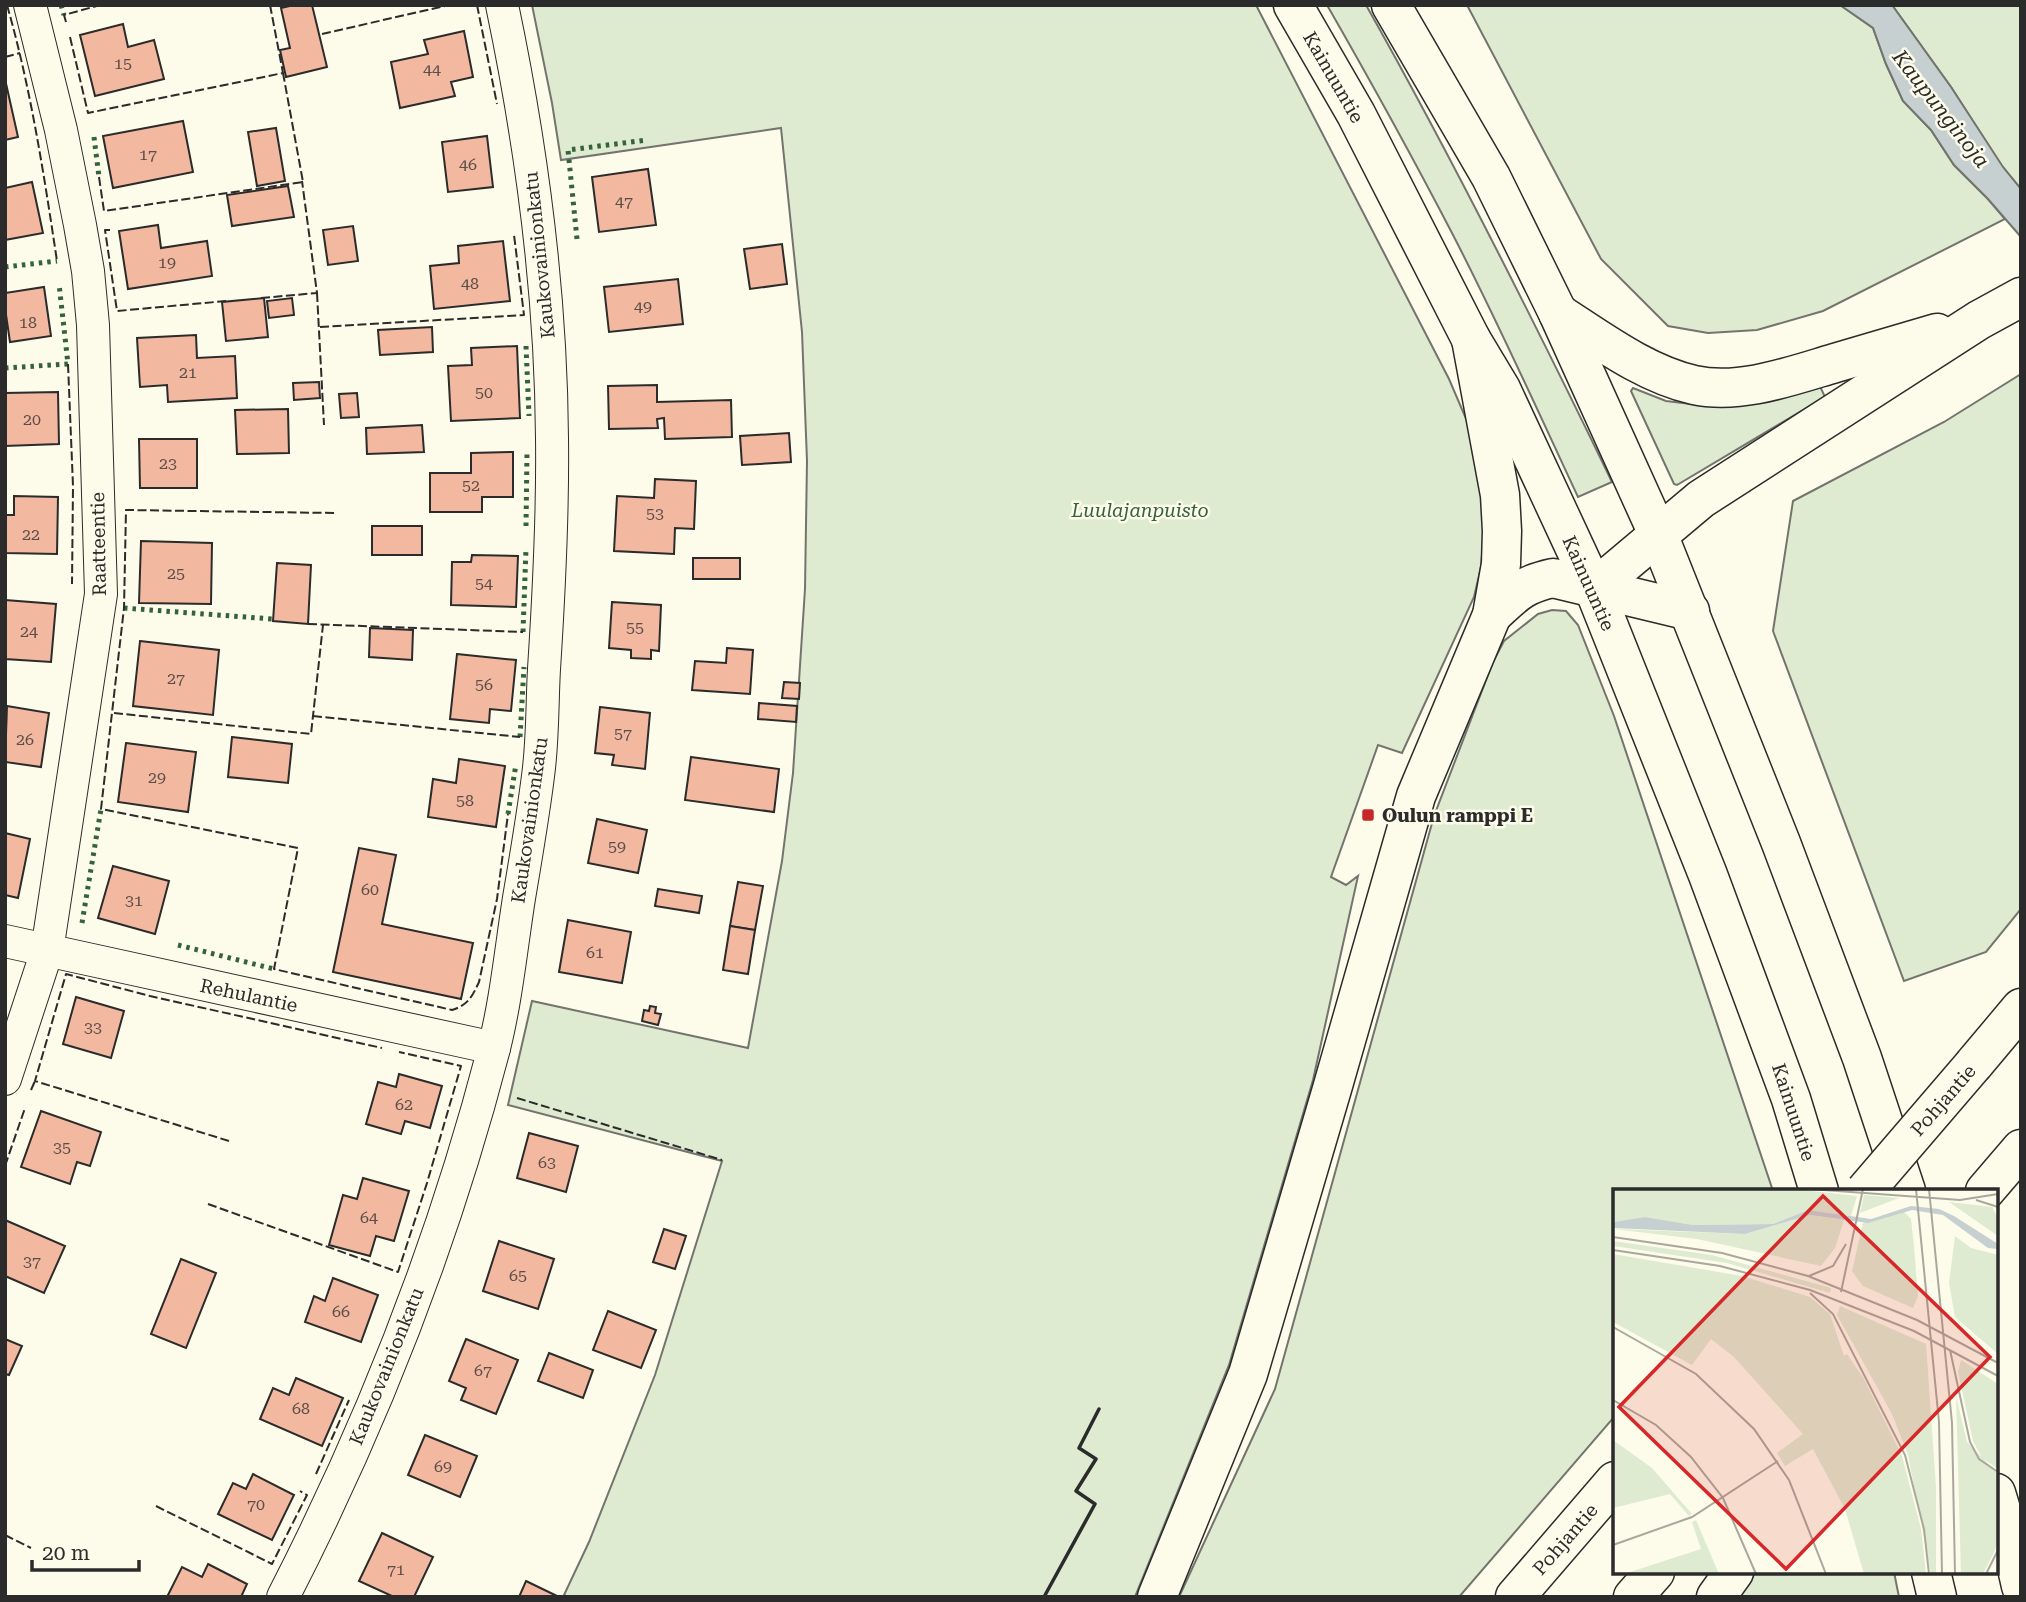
<svg xmlns="http://www.w3.org/2000/svg" width="2026" height="1602" font-family="'Roboto Serif',serif">
	<style>
		.green { fill: #deebd1; stroke: #74746e; stroke-width: 2 }
		.water { fill: #c7d0d0; stroke: #74746e; stroke-width: 2 }
		.building { fill: #f2b8a0; stroke: #2b2b2b; stroke-width: 2 }
		.lines { fill: none; stroke-linecap: round; stroke-linejoin: round }
		.street-casing { stroke: #2b2b2b; stroke-width: 34 }
		.highway-casing { stroke: #2b2b2b; stroke-width: 41 }
		.street { stroke: #fdfbea; stroke-width: 32 }
		.highway { stroke: #fdfbea; stroke-width: 38 }
		.highway-bridge-casing { stroke: #2b2b2b; stroke-width: 41; stroke-linecap: butt }
		.highway-bridge { stroke: #fdfbea; stroke-width: 38 }
		.hedge { stroke: #34623c; stroke-width: 5; stroke-dasharray: 3.5 5; stroke-linecap: butt }
		.fence { stroke: #2b2b2b; stroke-width: 2; stroke-dasharray: 9 3.5; stroke-linecap: butt }
		.wall { stroke: #2b2b2b; stroke-width: 3.5 }
		.poi-dot { fill: #c62828; stroke: #fdfbea; stroke-width: 2.5 }
		.labels { text-anchor: middle; stroke-width: 5; stroke-linejoin: round; paint-order: stroke }
		.number-label { font-size: 16px; fill: #5d4e48 }
		.street-label { font-size: 19px; fill: #2b2b2b; stroke: #fdfbea }
		.park-label { font-size: 19px; font-style: italic; fill: #34623c; stroke: #fdfbea }
		.poi-label { font-size: 19px; font-weight: bold; fill: #2b2b2b; stroke: #fdfbea; text-anchor: start }
		.water-label { font-size: 21px; font-style: italic; fill: #2b2b2b; stroke: #fdfbea }
		.inset-road { fill: none; stroke: #a9a89e; stroke-width: 2 }
		.view { fill: #d62828; fill-opacity: 0.15; stroke: #d62828; stroke-width: 3.5 }
		.inset-edge { fill: none; stroke: #2b2b2b; stroke-width: 3.5 }
	</style>
	<rect width="100%" height="100%" fill="#fdfbea"/>
	<g class="green">
		<path d="M532,5h724l193,374 18,42 16,78 1,31 -3,37 -7,30 -72,156 -24,-8 -47,132 15,8 12,-9 -45,204 -84,285 -94,232h-567l-4,-2 25,-53 66,-167 67,-214 -214,-56 24,-104 216,47 34,-187 11,-88 12,-184 2,-128 -5,-129 -21,-204 -220,32 -9,-57z"/>
		<path d="M1327,5h39c88,156 168,316 246,477l-34,15c-41,-88 -81,-177 -126,-264 -40,-77 -82,-153 -125,-228z"/>
		<path d="M1467,5h373l33,23 13,36 17,37 28,29 23,35 34,34 17,20 -182,92 -66,19 -49,3 -40,-7 -67,-67z"/>
		<path d="M1892,5h129v184l-18,-21 -52,-81z"/>
		<path d="M2021,374v535l-35,43 -82,29 -131,-350 20,-130 151,-79z"/>
		<path d="M1819,384l6,13 -148,88 -3,-1 -43,-93 2,-3 33,13 42,5z"/>
		<path d="M1552,610l14,1 12,14 36,91 159,475h-158v225l-156,181h-280l96,-208 159,-573 59,-154 11,-21 34,-27z"/>
		<path d="M1756,1572h138l5,25h-160z"/>
	</g>
	<path class="water" d="M1840,5h52l59,82 52,80 18,22v48l-33,-38 -34,-34 -23,-35 -28,-29 -17,-37 -13,-36z"/>
	<g class="building">
		<path d="M294,5h18l15,62 -41,10 -6,-27 10,-2 -9,-40z"/>
		<path d="M123,24l5,23 26,-7 10,39 -69,17 -15,-61z"/>
		<path d="M464,31l9,46 -22,5 4,14 -55,12 -9,-46 37,-8 -4,-14z"/>
		<path d="M5,79l13,58 -13,3z"/>
		<path d="M183,121l10,51 -80,16 -10,-52z"/>
		<path d="M276,128l9,53 -28,5 -9,-54z"/>
		<path d="M487,136l6,51 -45,5 -6,-50z"/>
		<path d="M648,169l8,56 -57,7 -7,-55z"/>
		<path d="M32,182l11,51 -38,7v-52z"/>
		<path d="M288,186l6,31 -62,9 -5,-31z"/>
		<path d="M158,225l3,23 46,-7 5,35 -84,13 -9,-58z"/>
		<path d="M353,226l5,35 -30,4 -5,-35z"/>
		<path d="M503,241l7,60 -76,8 -4,-43 29,-3 -1,-17z"/>
		<path d="M782,244l5,40 -37,5 -6,-40z"/>
		<path d="M678,279l5,45 -74,8 -5,-45z"/>
		<path d="M44,287l7,49 -41,6 -5,-34v-15z"/>
		<path d="M264,298l4,39 -42,4 -4,-39z"/>
		<path d="M292,298l2,17 -25,3 -2,-17z"/>
		<path d="M432,327l1,25 -53,3 -2,-25z"/>
		<path d="M196,335l1,23 38,-2 2,42 -69,4 -1,-17 -27,2 -3,-49z"/>
		<path d="M517,346l3,72 -69,3 -3,-55 24,-1 -1,-17z"/>
		<path d="M319,382l1,16 -26,2 -1,-17z"/>
		<path d="M657,385v17l74,-2 1,37 -67,2 -1,-21 -7,1 1,9 -49,1 -1,-43z"/>
		<path d="M58,392l1,52 -54,2v-53z"/>
		<path d="M357,393l2,24 -18,1 -2,-24z"/>
		<path d="M288,409l1,44 -52,1 -2,-44z"/>
		<path d="M422,425l2,27 -57,2 -1,-26z"/>
		<path d="M789,433l2,29 -49,3 -2,-29z"/>
		<path d="M139,439h58v49h-57z"/>
		<path d="M513,452v45h-31v15h-52v-39h41v-20z"/>
		<path d="M655,479l41,2 -2,48 -19,-1 -1,26 -60,-3 3,-55 37,2z"/>
		<path d="M14,496l44,1 -1,57 -52,-1v-38h9z"/>
		<rect x="372" y="526" width="50" height="29"/>
		<path d="M141,541l71,2 -1,61 -72,-1z"/>
		<path d="M472,555l46,1 -2,51 -65,-2 1,-43h19z"/>
		<rect x="693" y="558" width="47" height="21"/>
		<path d="M277,563l34,2 -3,59 -35,-3z"/>
		<path d="M5,600l51,4 -5,58 -46,-3z"/>
		<path d="M612,602l49,3 -2,46 -8,-1v9l-20,-1v-8l-22,-2z"/>
		<path d="M370,628l43,2 -1,30 -43,-3z"/>
		<path d="M140,641l79,9 -6,65 -80,-9z"/>
		<path d="M727,648l26,2 -3,44 -58,-4 3,-29 31,2z"/>
		<path d="M457,654l59,6 -5,51 -21,-2 -1,14 -39,-4z"/>
		<path d="M784,682l16,1 -1,16 -17,-1z"/>
		<path d="M759,703l38,3 -1,16 -38,-3z"/>
		<path d="M7,706l42,7 -8,54 -36,-5z"/>
		<path d="M600,707l50,6 -5,56 -33,-4 2,-10 -19,-2z"/>
		<path d="M232,737l60,7 -4,39 -60,-6z"/>
		<path d="M126,743l70,9 -8,60 -70,-10z"/>
		<path d="M691,757l88,12 -5,43 -89,-12z"/>
		<path d="M459,759l46,7 -9,61 -68,-10 5,-38 23,4z"/>
		<path d="M597,819l50,11 -9,43 -50,-10z"/>
		<path d="M5,833l25,6 -12,59 -13,-3z"/>
		<path d="M359,848l37,7 -14,69 91,19 -12,56 -128,-27z"/>
		<path d="M113,866l56,15 -14,53 -57,-16z"/>
		<path d="M738,882l25,4 -8,44 -25,-4z"/>
		<path d="M658,889l44,7 -3,17 -44,-7z"/>
		<path d="M568,920l63,12 -9,51 -63,-11z"/>
		<path d="M730,926l25,4 -7,44 -25,-4z"/>
		<path d="M76,997l48,14 -13,47 -48,-14z"/>
		<path d="M650,1006l6,1 -1,6 6,1 -3,11 -16,-4 2,-11 5,1z"/>
		<path d="M399,1074l43,12 -12,42 -25,-7 -4,13 -35,-10 12,-42 18,5z"/>
		<path d="M41,1111l60,21 -11,34 -13,-4 -7,22 -49,-17z"/>
		<path d="M529,1133l49,13 -12,46 -49,-14z"/>
		<path d="M363,1178l46,13 -15,50 -18,-5 -6,20 -41,-11 14,-50 14,4z"/>
		<path d="M5,1220l60,26 -21,47 -39,-17z"/>
		<path d="M664,1229l22,7 -11,33 -22,-7z"/>
		<path d="M499,1241l55,18 -16,50 -55,-18z"/>
		<path d="M181,1259l35,14 -30,75 -35,-14z"/>
		<path d="M333,1278l45,17 -17,47 -56,-20 9,-26 11,5z"/>
		<path d="M608,1311l48,19 -15,38 -48,-18z"/>
		<path d="M5,1339l17,7 -13,29 -4,-1z"/>
		<path d="M466,1339l52,21 -22,54 -35,-14 5,-12 -17,-7z"/>
		<path d="M549,1353l44,17 -10,28 -45,-17z"/>
		<path d="M296,1378l47,20 -21,48 -62,-27 13,-31 16,7z"/>
		<path d="M425,1435l52,21 -17,41 -52,-22z"/>
		<path d="M253,1474l41,21 -22,45 -54,-26 15,-31 13,6z"/>
		<path d="M382,1533l51,24 -19,40h-20l-35,-16z"/>
		<path d="M208,1564l39,20 -6,13h-74l15,-30 20,10z"/>
		<path d="M526,1581l33,16h-40z"/>
	</g>
	<g class="lines">
		<defs>
			<g id="street">
				<path d="M5,941l489,107"/>
				<path d="M5,1079l42,-128 54,-357 -8,-269 -5,-54 -8,-46 -19,-95 -31,-125"/>
				<path d="M283,1597c89,-173 161,-357 210,-545 13,-50 18,-103 26,-154 7,-41 14,-82 19,-122 5,-36 4,-72 6,-107 5,-77 9,-154 8,-231 -1,-145 -20,-290 -50,-433"/>
			</g>
			<g id="highway">
				<path d="M1293,5l63,109 115,225 30,50 93,200 114,286 83,224 28,92"/>
				<path d="M1391,5l100,172 67,136 100,221 123,309 81,215 44,133"/>
				<path d="M1558,313c42,27 87,61 136,72 46,10 97,-9 141,-22 34,-10 68,-20 102,-30"/>
				<path d="M1594,589l107,-90 278,-179 42,-23"/>
				<path d="M1492,615c23,-21 29,-30 61,-37l137,33"/>
				<path d="M1974,1064l47,-56"/>
				<path d="M1985,1191l36,-42"/>
				<path d="M1996,1493l16,53 9,40"/>
				<path d="M1931,1572l6,25"/>
				<path d="M1157,1597l91,-223 84,-285 84,-293 76,-181 9,-51 1,-33 -2,-36 -29,-156"/>
				<path d="M1515,1597l100,-116"/>
				<path d="M1633,1597l22,-25"/>
				<path d="M1716,1597l18,-25"/>
			</g>
		</defs>
		<use href="#street" class="street-casing"/>
		<use href="#highway" class="highway-casing"/>
		<use href="#street" class="street"/>
		<use href="#highway" class="highway"/>
		<defs>
			<path id="highway-bridge" d="M1865,1191l109,-127"/>
		</defs>
		<use href="#highway-bridge" class="highway-bridge-casing"/>
		<use href="#highway-bridge" class="highway-bridge"/>
		<g class="hedge">
			<path d="M61,5l3,10"/>
			<path d="M94,137l5,40"/>
			<path d="M577,239l-9,-89 79,-10"/>
			<path d="M5,267l52,-6"/>
			<path d="M526,346l3,70"/>
			<path d="M5,368l63,-4 -9,-80"/>
			<path d="M526,526l1,-74"/>
			<path d="M124,608l148,11"/>
			<path d="M523,632l3,-84"/>
			<path d="M520,737l4,-70"/>
			<path d="M508,814l8,-50"/>
			<path d="M82,923l19,-114"/>
			<path d="M178,945l96,24"/>
		</g>
		<g class="fence">
			<path d="M7,5c24,84 37,170 50,256"/>
			<path d="M477,5l20,99"/>
			<path d="M66,22l-2,-7 36,-10"/>
			<path d="M322,34l127,-29"/>
			<path d="M70,37l18,76 195,-40 -13,-68"/>
			<path d="M5,57l15,-4"/>
			<path d="M99,177l5,34 199,-29 -20,-109"/>
			<path d="M110,230h-5l12,81 109,-10"/>
			<path d="M317,293l7,132"/>
			<path d="M261,298l56,-5 -15,-112"/>
			<path d="M320,327l204,-12 -10,-80"/>
			<path d="M68,364l5,122 -1,98"/>
			<path d="M334,513l-208,-3 -2,98 -23,201 197,39 -24,121 178,41c16,-5 20,-13 27,-28l18,-83 11,-85"/>
			<path d="M308,624l215,8"/>
			<path d="M114,713l197,21 12,-109"/>
			<path d="M313,716l207,21"/>
			<path d="M31,1090l4,-9"/>
			<path d="M517,1098l205,62"/>
			<path d="M229,1141l-194,-60 31,-107 84,22 232,52"/>
			<path d="M5,1166l20,-58"/>
			<path d="M208,1204l190,68 29,-89 34,-117 -62,-14"/>
			<path d="M316,1474l33,-74"/>
			<path d="M156,1506l116,58 35,-69 -7,-4"/>
			<path d="M5,1535l26,13"/>
		</g>
		<path class="wall" d="M1044,1597l51,-93 -19,-13 20,-32 -17,-11 20,-39"/>
	</g>
	<rect class="poi-dot" x="1361" y="808" width="14" height="14" rx="3.5"/>
	<g class="labels">
		<g class="number-label">
			<text x="123" y="69">15</text>
			<text x="432" y="75">44</text>
			<text x="148" y="160">17</text>
			<text x="468" y="170">46</text>
			<text x="624" y="207">47</text>
			<text x="167" y="268">19</text>
			<text x="470" y="289">48</text>
			<text x="643" y="312">49</text>
			<text x="28" y="328">18</text>
			<text x="188" y="378">21</text>
			<text x="484" y="398">50</text>
			<text x="32" y="425">20</text>
			<text x="168" y="469">23</text>
			<text x="471" y="491">52</text>
			<text x="655" y="519">53</text>
			<text x="31" y="540">22</text>
			<text x="176" y="579">25</text>
			<text x="484" y="589">54</text>
			<text x="635" y="633">55</text>
			<text x="29" y="637">24</text>
			<text x="176" y="684">27</text>
			<text x="484" y="690">56</text>
			<text x="623" y="739">57</text>
			<text x="25" y="745">26</text>
			<text x="157" y="783">29</text>
			<text x="465" y="806">58</text>
			<text x="617" y="852">59</text>
			<text x="370" y="895">60</text>
			<text x="134" y="906">31</text>
			<text x="595" y="958">61</text>
			<text x="93" y="1033">33</text>
			<text x="404" y="1110">62</text>
			<text x="62" y="1153">35</text>
			<text x="547" y="1168">63</text>
			<text x="369" y="1223">64</text>
			<text x="32" y="1267">37</text>
			<text x="518" y="1281">65</text>
			<text x="341" y="1317">66</text>
			<text x="483" y="1376">67</text>
			<text x="301" y="1414">68</text>
			<text x="443" y="1472">69</text>
			<text x="256" y="1510">70</text>
			<text x="396" y="1575">71</text>
		</g>
		<g class="street-label">
			<text transform="translate(1334 77) rotate(60)" y="7">Kainuuntie</text>
			<text transform="translate(539 255) rotate(-96)" y="7">Kaukovainionkatu</text>
			<text transform="translate(98 544) rotate(-91)" y="7">Raatteentie</text>
			<text transform="translate(1589 583) rotate(66)" y="7">Kainuuntie</text>
			<text transform="translate(529 820) rotate(-82)" y="7">Kaukovainionkatu</text>
			<text transform="translate(249 995) rotate(12)" y="7">Rehulantie</text>
			<text transform="translate(1943 1100) rotate(-49)" y="7">Pohjantie</text>
			<text transform="translate(1794 1112) rotate(72)" y="7">Kainuuntie</text>
			<text transform="translate(386 1366) rotate(-68)" y="7">Kaukovainionkatu</text>
			<text transform="translate(1565 1539) rotate(-49)" y="7">Pohjantie</text>
		</g>
		<g class="park-label">
			<text x="1140" y="517">Luulajanpuisto</text>
		</g>
		<g class="poi-label">
			<text x="1382" y="822">Oulun ramppi E</text>
		</g>
		<g class="water-label">
			<text transform="translate(1941 109) rotate(52)" y="7">Kaupunginoja</text>
		</g>
	</g>
	<g transform="translate(1613 1189)">
		<rect width="385" height="385" fill="#fdfbea"/>
		<path d="M0,0h181l63,7 -6,20 -43,-6 -35,14 -80,1 -48,-8 -32,5zM251,6l35,3 -39,15zM336,13l43,5 6,11v18zM290,22l8,8 3,27 4,50 -5,12 -50,-22 -11,-15 11,-48zM197,26l34,5 -9,28 -14,18 -124,-27 -84,-10 132,5zM342,47l16,12 27,7v99l-43,-37 -6,-34zM0,52l99,14 119,33 -1,5 -103,-30 -114,-17zM0,65l129,22 68,21 20,17 14,42 3,-2 17,25 38,77 19,73 5,45h-62l-19,-65 -32,-60 -28,17 -8,-13 26,-19 -69,-77 -23,-18 -19,26 -79,-43zM227,117l86,38 10,143v87h-5l-23,-119 -16,-41 -55,-99zM348,171l37,24v85l-16,-11 -9,-17 -15,-69zM343,207l11,46 31,32v70l-15,30h-22zM0,251l39,28 40,46 -3,2 -19,-22 -57,14zM83,331l23,54h-95l77,-25 -9,-27z" fill="#deebd1"/>
		<path d="M298,17l28,3 15,7 44,28v5l-10,-1 -45,-33 -31,-5 -44,13 -58,-8 -65,19 -132,-6v-6l32,-5 48,8 80,-1 35,-14 63,9z" fill="#c7d0d0"/>
		<path class="inset-road" d="M197,0l150,11 38,-6M303,0l23,233 3,152M316,0l23,234 3,151M363,11l22,7M0,48l109,16 86,23 109,44 81,43M0,61l107,16 90,24 104,41 84,45M196,87l24,-10 13,-22M228,103l22,-103M197,104l23,21 72,141 19,74 5,45M0,138l83,47 58,55 35,51 37,94M337,161l20,92 9,17 19,13M0,211l43,25 35,32 32,41 33,76M0,356l79,-28 86,-56M373,385l12,-24"/>
		<path class="view" d="M210,7l167,161 -204,212 -167,-162z"/>
		<rect width="385" height="385" class="inset-edge"/>
	</g>
	<rect width="2026" height="1602" fill="none" stroke="#2b2b2b" stroke-width="14"/>
	<path d="M32 1560v10h107v-10" fill="none" stroke="#2b2b2b" stroke-width="3.5"/>
	<text x="42" y="1560" font-size="21" fill="#2b2b2b" stroke="#fdfbea" stroke-width="5" paint-order="stroke">20 m</text>
</svg>
